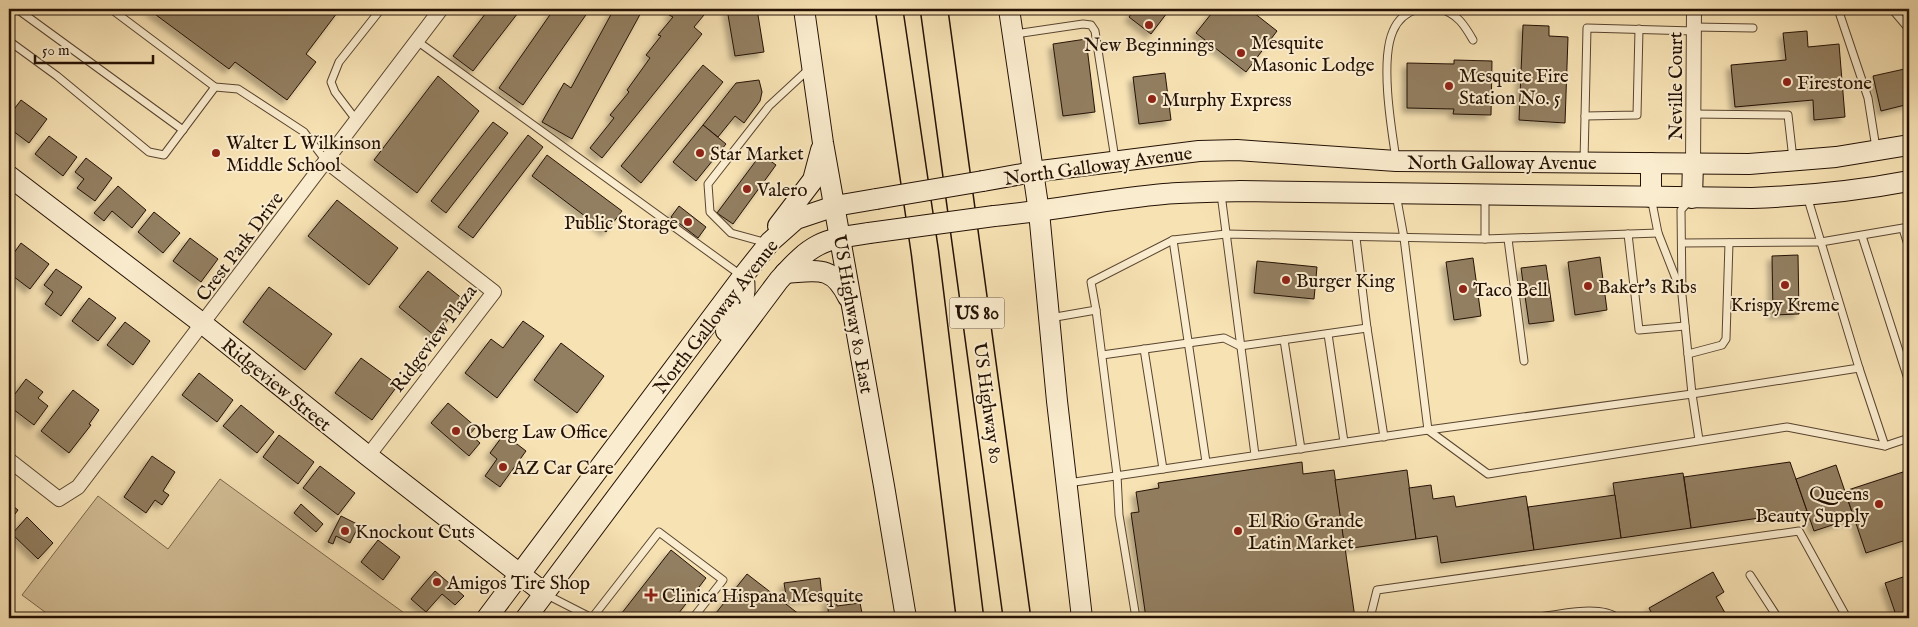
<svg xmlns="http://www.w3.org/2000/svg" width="1918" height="627" font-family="'IM FELL English',serif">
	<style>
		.green { fill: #d3be96; stroke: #7c684d }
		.building { fill: #927e60; stroke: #241104; filter: url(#shadow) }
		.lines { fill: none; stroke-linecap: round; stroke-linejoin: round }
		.lane-casing { stroke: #594530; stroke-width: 9 }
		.street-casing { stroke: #594530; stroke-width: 16 }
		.secondary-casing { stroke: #241104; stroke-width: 22 }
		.highway-casing { stroke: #241104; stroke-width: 29 }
		.lane { stroke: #faecce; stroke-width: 7 }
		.street { stroke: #faecce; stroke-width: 14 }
		.secondary { stroke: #faecce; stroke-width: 20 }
		.highway { stroke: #f7e2b4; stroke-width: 26 }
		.secondary-bridge-casing { stroke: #241104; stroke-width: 22; stroke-linecap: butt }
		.secondary-bridge { stroke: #faecce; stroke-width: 20 }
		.poi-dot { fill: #8f2418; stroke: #faecce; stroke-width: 2 }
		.labels { text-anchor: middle; stroke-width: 4; stroke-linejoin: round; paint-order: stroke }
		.shield { fill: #faecce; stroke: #645341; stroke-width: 1 }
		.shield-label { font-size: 18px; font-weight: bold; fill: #241104 }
		.poi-label { font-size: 19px; fill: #241104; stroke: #faecce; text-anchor: start }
		.street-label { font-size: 19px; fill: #241104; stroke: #faecce }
	</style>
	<defs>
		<filter id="shadow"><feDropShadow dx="-4.5" dy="4.5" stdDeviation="2.5" flood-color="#0004"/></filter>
	</defs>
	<rect width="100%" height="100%" fill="#f7e2b4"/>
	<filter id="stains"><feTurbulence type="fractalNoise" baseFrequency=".004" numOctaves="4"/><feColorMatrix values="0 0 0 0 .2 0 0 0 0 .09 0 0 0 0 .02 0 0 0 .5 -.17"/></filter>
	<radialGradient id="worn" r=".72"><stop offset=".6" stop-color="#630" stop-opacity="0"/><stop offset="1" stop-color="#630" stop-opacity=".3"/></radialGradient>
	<path class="green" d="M220,479l191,139h-358l-31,-23 76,-99 70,53z"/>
	<g class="building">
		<path d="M148,9h192l-34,45 10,8 -29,38 -52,-38 -6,7z"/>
		<path d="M489,9h32l-48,62 -20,-15z"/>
		<path d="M554,9h14l4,3 2,-3h16l-67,96 -24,-17z"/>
		<path d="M614,9h29l-71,130 -30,-17 22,-39 7,5z"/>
		<path d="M674,9h23l7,6 -10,12 8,7 -100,124 -12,-10 24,-30 -4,-3 19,-23 -2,-2 23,-32 -4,-3 15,-19 -3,-1 15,-18 -4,-2z"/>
		<path d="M727,9h30l7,43 -29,4z"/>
		<path d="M1132,9h38l-19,25 -22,-17 5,-7z"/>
		<path d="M1215,9h34l28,22 -31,41 -50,-39z"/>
		<path d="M1523,25l26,1v10l19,1 -3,86 -46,-3z"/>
		<path d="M1807,31l1,16 31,-3 6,73 -31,3 -1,-20 -78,7 -4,-42 55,-5 -3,-27z"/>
		<path d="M1086,39l9,73 -32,4 -10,-72z"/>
		<path d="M1454,60l38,1 -1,54 -38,-1 1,-5 -47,-1v-45l47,1z"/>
		<path d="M703,65l20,17 -82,101 -20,-17z"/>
		<path d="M1909,68v36l-28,7 -8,-35z"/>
		<path d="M1165,73l6,47 -32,4 -6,-47z"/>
		<path d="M438,76l41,35 -62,82 -43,-33z"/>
		<path d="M759,80l3,12 -2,9 -16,22 -9,-7 -17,21 -15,-12 33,-42z"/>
		<path d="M21,100l26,19 -18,24 -20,-15v-12z"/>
		<path d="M493,122l15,11 -62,80 -15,-12z"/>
		<path d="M703,125l23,19 -30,37 -23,-19z"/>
		<path d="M528,135l15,12 -70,91 -15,-11z"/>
		<path d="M49,136l28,21 -14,19 -28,-22z"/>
		<path d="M761,154l15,11 -43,59 -16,-11z"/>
		<path d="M547,155l75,56 -16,21 -74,-56z"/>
		<path d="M86,158l26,20 -17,23 -18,-13 7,-9 -9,-7z"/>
		<path d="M118,186l28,24 -14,18 -20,-17 -8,10 -10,-8z"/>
		<path d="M337,200l61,48 -29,37 -61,-49z"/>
		<path d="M679,206l27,21 -8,11 -27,-21z"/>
		<path d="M154,212l26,21 -17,20 -25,-21z"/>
		<path d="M190,238l28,21 -17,23 -28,-21z"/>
		<path d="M21,243l28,21 -19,25 -21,-16v-13z"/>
		<path d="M1798,255l1,59 -26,1 -1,-59z"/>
		<path d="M1600,257l7,53 -32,5 -7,-53z"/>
		<path d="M1473,258l8,58 -27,4 -8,-58z"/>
		<path d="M1257,261l60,6 -3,32 -60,-6z"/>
		<path d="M1546,265l8,56 -25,3 -8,-56z"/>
		<path d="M56,269l26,18 -21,29 -16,-12 8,-12 -9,-7z"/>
		<path d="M428,271l36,29 -29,36 -36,-29z"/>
		<path d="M269,287l63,47 -27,36 -62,-48z"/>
		<path d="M89,298l27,20 -18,23 -26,-20z"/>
		<path d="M523,321l21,15 -47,62 -32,-25 26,-34 12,9z"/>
		<path d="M125,322l25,19 -17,24 -26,-20z"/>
		<path d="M561,343l43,33 -27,37 -43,-33z"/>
		<path d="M361,358l37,27 -26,35 -37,-27z"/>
		<path d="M199,373l34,27 -16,22 -35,-27z"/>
		<path d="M26,379l17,13 -5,6 10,8 -14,19 -25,-19v-4z"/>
		<path d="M73,390l26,20 -10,14 2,1 -22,28 -28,-22z"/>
		<path d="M448,403l28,24 -6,7 10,9 -11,13 -38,-33z"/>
		<path d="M241,405l33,27 -17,21 -34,-27z"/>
		<path d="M504,434l22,17 -26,36 -15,-11 12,-17 -7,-6z"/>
		<path d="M279,435l35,27 -16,22 -35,-27z"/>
		<path d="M152,456l23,16 -12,19 6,4 -7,10 -7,-5 -9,13 -22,-16z"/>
		<path d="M1302,462l1,12 31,-4 21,148h-209l-15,-105 8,-1 -3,-20 23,-4 -1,-5z"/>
		<path d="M1790,462l17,49 -116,17 -7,-51z"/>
		<path d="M1836,465l18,53 -40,13 -18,-52z"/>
		<path d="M320,466l35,27 -17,22 -35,-27z"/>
		<path d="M1407,470l9,69 -71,10 -10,-69z"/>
		<path d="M1906,471l3,11v57l-43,14 -21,-62z"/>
		<path d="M1683,473l8,55 -70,10 -8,-55z"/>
		<path d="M1431,485l2,14 21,-3 2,11 70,-11 8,54 -93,13 -4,-27 -21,3 -7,-51z"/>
		<path d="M1615,495l6,43 -87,12 -6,-43z"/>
		<path d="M9,503l9,7 -9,12z"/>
		<path d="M301,504l22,20 -7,8 -22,-19z"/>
		<path d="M341,516l18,9 -9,18 -14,-7 -3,8 -5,-2z"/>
		<path d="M27,517l26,26 -15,16 -26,-25z"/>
		<path d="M378,540l22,17 -17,23 -22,-18z"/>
		<path d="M671,550l35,28 -31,40h-57z"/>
		<path d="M435,571l29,25 -9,9 -13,-11 -16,18 -15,-13z"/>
		<path d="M1713,572l11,20 -8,5 12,21h-74l-5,-10z"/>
		<path d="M747,574l57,44h-47l-5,-3 -2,3h-38z"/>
		<path d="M1909,575v43h-12l-12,-35z"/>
		<path d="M820,578l2,18 -35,5 -3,-18z"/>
		<path d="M836,598l1,8 23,-3 3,15h-34l-2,-18z"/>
	</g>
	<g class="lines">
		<defs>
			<g id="lane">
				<path d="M17,9l166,121"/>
				<path d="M111,9l104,78 23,2 66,43 22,29"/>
				<path d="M1440,9c17,4 25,17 33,31"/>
				<path d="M1838,9l30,89 8,50"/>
				<path d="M1892,9l17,20"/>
				<path d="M1694,27l59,1"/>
				<path d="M1015,34l68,-10 8,1 4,6 20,128"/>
				<path d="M9,41l48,35 92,76 15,3 51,-68"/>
				<path d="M417,41l325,235"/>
				<path d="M1693,114l95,1 5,44"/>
				<path d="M1585,116l52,-1 2,-86"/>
				<path d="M357,121l-22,-29 -4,-10 8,-20 42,-53"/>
				<path d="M1396,159c-5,-32 -16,-99 -3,-128 5,-12 14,-19 25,-22"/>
				<path d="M1584,161l3,-133 107,3"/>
				<path d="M1221,194l34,261"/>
				<path d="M1485,196v43l173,-6"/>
				<path d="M1651,197l7,36 22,56"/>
				<path d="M1690,200l-9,10 1,85 10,99 7,46"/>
				<path d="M1903,229l6,19"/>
				<path d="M1628,234l11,96 46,-4"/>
				<path d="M1862,236l47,146"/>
				<path d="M1508,239l16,122"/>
				<path d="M1173,240l33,222"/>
				<path d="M767,243l-36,-10 -21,-21 -2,-28 61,-78 41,-38"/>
				<path d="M1682,243l139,-1 88,-15"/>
				<path d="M1096,310l21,165 2,40 17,103"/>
				<path d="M1050,318l46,-8 -5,-28 82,-42 53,-6 259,5"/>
				<path d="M1367,328l17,109"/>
				<path d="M1328,334l16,108"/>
				<path d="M1284,340l17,109"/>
				<path d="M1144,349l19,120"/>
				<path d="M1688,354l34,-9 4,-6 3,-96"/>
				<path d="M1102,355l122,-17 16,8 127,-18 -11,-90"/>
				<path d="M1859,368l26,78"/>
				<path d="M1428,430l264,-36 167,-26 -52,-172"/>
				<path d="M1428,430l60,44 299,-47 98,19 24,-8"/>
				<path d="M1068,483l360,-53 -24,-192 -8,-44"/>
				<path d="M1750,575l28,43"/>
				<path d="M547,595l45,23"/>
				<path d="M592,618l67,-86 64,48 -30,38"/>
				<path d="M1370,618l7,-28 422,-59 48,87"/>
				<path d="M1534,618c20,-3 67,-14 83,0"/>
			</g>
			<g id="street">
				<path d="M326,161l168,131 -126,164"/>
				<path d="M1693,163l1,-154"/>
				<path d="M9,460l50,39 19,-12 363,-478"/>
			</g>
			<g id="secondary">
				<path d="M804,9l19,134 61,343 22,132"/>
				<path d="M1009,9l30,203 18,189 25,217"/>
				<path d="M1651,163v34"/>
				<path d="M9,176l194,148 165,132 176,137"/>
				<path d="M983,181l50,-9 166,-21 38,-1 159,11 353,3 87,-7 73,-12"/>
				<path d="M1692,198l1,-35"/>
				<path d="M994,216c57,-5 113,-17 170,-22 25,-2 51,-2 76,-3l512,7c53,-2 105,-7 157,-17"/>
				<path d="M778,226l35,-46 8,-30"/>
				<path d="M785,273c31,-2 47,-9 63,24"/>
				<path d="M726,331c12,-16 23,-34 17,-55"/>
				<path d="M487,618l256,-342 27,-34 26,-23 39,-13 41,-7"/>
				<path d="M526,618l253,-338c33,-37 41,-40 90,-47"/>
			</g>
			<g id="highway">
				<path d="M889,9l36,244 45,365"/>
				<path d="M934,9l83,609"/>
			</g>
		</defs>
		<use href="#lane" class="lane-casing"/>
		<use href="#street" class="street-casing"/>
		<use href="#secondary" class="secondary-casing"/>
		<use href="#highway" class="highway-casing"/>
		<use href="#lane" class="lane"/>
		<use href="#street" class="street"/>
		<use href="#secondary" class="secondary"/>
		<use href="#highway" class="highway"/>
		<defs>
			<g id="secondary-bridge">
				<path d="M876,199l107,-18"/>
				<path d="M869,233l125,-17"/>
			</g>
		</defs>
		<use href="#secondary-bridge" class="secondary-bridge-casing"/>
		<use href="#secondary-bridge" class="secondary-bridge"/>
	</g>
	<g class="poi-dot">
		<circle cx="1149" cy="25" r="5"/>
		<circle cx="1241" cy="53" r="5"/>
		<circle cx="1787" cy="82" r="5"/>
		<circle cx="1449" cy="86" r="5"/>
		<circle cx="1152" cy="99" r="5"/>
		<circle cx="216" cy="153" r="5"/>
		<circle cx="700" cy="153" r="5"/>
		<circle cx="747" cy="189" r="5"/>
		<circle cx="688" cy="222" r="5"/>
		<circle cx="1286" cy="280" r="5"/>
		<circle cx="1785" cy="285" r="5"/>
		<circle cx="1588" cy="286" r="5"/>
		<circle cx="1463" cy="289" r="5"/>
		<circle cx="456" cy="431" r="5"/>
		<circle cx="503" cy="467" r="5"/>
		<circle cx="1879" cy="504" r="5"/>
		<circle cx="345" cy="531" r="5"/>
		<circle cx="1238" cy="531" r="5"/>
		<circle cx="437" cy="582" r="5"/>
		<path d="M648.5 587.5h5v5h5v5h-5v5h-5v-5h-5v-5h5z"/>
	</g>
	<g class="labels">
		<rect class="shield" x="949.5" y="297.5" width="55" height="31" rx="4"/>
		<g class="shield-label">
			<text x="977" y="319">US 80</text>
		</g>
		<g class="poi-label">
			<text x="1251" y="49">Mesquite<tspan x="1251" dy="22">Masonic Lodge</tspan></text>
			<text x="1149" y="51" text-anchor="middle">New Beginnings</text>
			<text x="1459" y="82">Mesquite Fire<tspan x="1459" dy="22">Station No. 5</tspan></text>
			<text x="1797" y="89">Firestone</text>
			<text x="1162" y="106">Murphy Express</text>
			<text x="226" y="149">Walter L Wilkinson<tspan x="226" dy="22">Middle School</tspan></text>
			<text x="710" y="160">Star Market</text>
			<text x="757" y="196">Valero</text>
			<text x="678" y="229" text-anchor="end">Public Storage</text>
			<text x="1296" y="287">Burger King</text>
			<text x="1598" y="293">Baker's Ribs</text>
			<text x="1473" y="296">Taco Bell</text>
			<text x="1785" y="311" text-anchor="middle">Krispy Kreme</text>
			<text x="466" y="438">Oberg Law Office</text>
			<text x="513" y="474">AZ Car Care</text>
			<text x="1869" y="500" text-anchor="end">Queens<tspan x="1869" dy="22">Beauty Supply</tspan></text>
			<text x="1248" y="527">El Rio Grande<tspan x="1248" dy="22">Latin Market</tspan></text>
			<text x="355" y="538">Knockout Cuts</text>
			<text x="447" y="589">Amigos Tire Shop</text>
			<text x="662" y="602">Clinica Hispana Mesquite</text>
		</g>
		<g class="street-label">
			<text transform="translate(1675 86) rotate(-90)" y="7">Neville Court</text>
			<text x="1502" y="169">North Galloway Avenue</text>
			<text transform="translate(1098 165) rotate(-8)" y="7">North Galloway Avenue</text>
			<text transform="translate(239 246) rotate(-53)" y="7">Crest Park Drive</text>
			<text transform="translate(854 314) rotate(80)" y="7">US Highway 80 East</text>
			<text transform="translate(715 316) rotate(-52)" y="7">North Galloway Avenue</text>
			<text transform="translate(433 338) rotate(-53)" y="7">Ridgeview Plaza</text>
			<text transform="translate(277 384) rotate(39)" y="7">Ridgeview Street</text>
			<text transform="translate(989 403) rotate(82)" y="7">US Highway 80</text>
		</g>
	</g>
	<rect width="1918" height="627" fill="none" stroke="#f7e2b4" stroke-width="30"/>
	<rect x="10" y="10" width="1898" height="607" fill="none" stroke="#241104" stroke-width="2.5"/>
	<rect x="15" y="15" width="1888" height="597" fill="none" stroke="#241104"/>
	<path d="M35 55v8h118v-8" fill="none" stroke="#241104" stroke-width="2.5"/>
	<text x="42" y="55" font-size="15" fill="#241104" stroke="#faecce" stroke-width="4" paint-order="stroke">50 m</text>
	<rect width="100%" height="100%" filter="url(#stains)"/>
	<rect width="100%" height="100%" fill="url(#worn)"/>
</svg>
